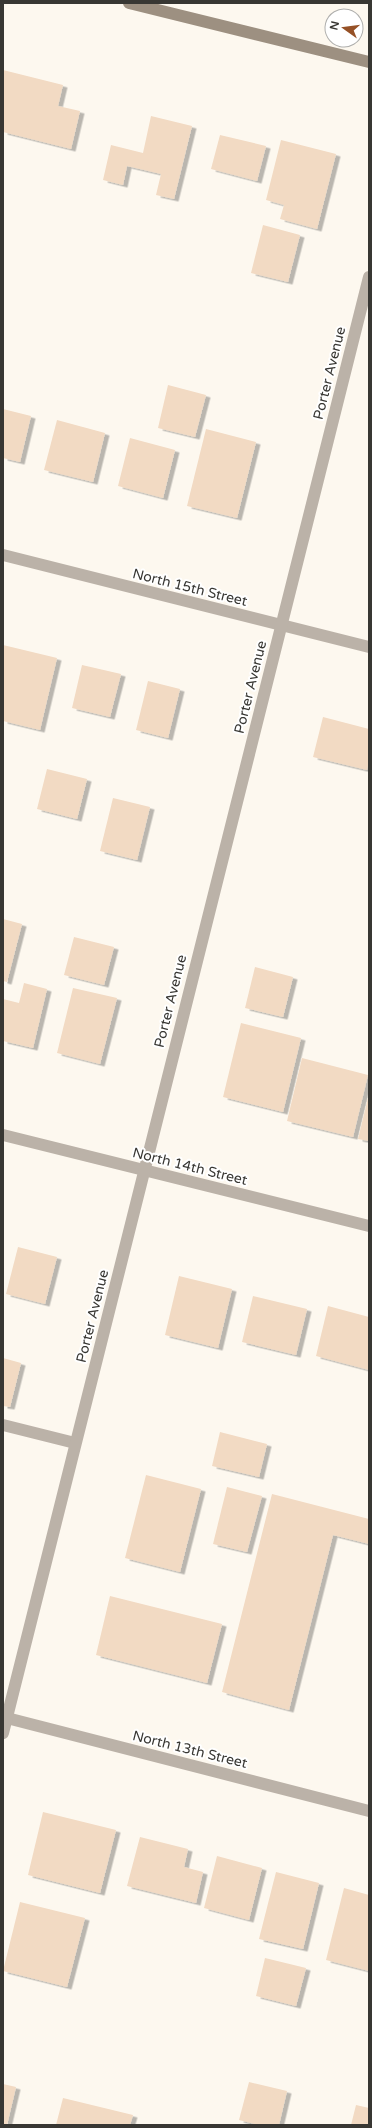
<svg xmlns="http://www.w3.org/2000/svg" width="372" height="2128" font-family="'Varela Round',sans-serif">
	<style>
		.building { fill: #f2dac3; filter: url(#shadow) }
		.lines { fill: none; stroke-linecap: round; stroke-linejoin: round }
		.lane { stroke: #bbb2a8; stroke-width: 12 }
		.street { stroke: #bbb2a8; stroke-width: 12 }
		.secondary { stroke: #9d9081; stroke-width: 12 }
		.labels { text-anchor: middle; stroke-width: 4; stroke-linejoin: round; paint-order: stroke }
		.street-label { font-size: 14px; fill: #383733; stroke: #fff }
	</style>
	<defs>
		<filter id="shadow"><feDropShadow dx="4.5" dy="2.5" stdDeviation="0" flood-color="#0004"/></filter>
	</defs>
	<rect width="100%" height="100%" fill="#fdf8ef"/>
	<g class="building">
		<path d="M3,70l60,15 -5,21 22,5 -9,38 -68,-17z"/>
		<path d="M151,116l41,10 -18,73 -18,-4 5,-21 -34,-8 -4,19 -20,-5 8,-35 32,8z"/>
		<path d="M220,135l46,11 -9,35 -46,-12z"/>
		<path d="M281,140l55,14 -19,75 -37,-10 4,-14 -18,-5z"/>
		<path d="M263,225l37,10 -12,47 -37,-9z"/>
		<path d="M168,385l38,10 -11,42 -37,-9z"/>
		<path d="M3,409l28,7 -11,46 -17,-4z"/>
		<path d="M57,420l48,13 -12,49 -49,-12z"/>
		<path d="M206,429l50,13 -19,76 -50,-12z"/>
		<path d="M130,438l45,12 -12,48 -45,-12z"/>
		<path d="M3,645l54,13 -17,72 -37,-9z"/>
		<path d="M82,665l39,9 -11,43 -38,-9z"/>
		<path d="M148,681l32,8 -12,49 -32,-8z"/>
		<path d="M323,717l46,12v32l-2,9 -54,-13z"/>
		<path d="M47,769l40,10 -10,40 -40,-10z"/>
		<path d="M113,798l37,9 -13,53 -37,-9z"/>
		<path d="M3,919l19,5 -15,58 -4,-1z"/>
		<path d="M74,937l40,10 -10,38 -40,-10z"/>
		<path d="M255,967l38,10 -10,40 -38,-9z"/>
		<path d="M24,983l23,6 -14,59 -30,-7v-42l16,4z"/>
		<path d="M73,988l44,10 -17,66 -43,-11z"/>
		<path d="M241,1023l60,15 -18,74 -60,-15z"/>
		<path d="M302,1058l66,17 -15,62 -66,-16z"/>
		<path d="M368,1098h1v43l-11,-2z"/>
		<path d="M18,1247l39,10 -12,47 -39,-10z"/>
		<path d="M179,1276l53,13 -14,59 -53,-13z"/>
		<path d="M253,1296l54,13 -11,46 -54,-13z"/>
		<path d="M328,1306l41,11v53l-53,-14z"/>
		<path d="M3,1358l18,5 -11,44 -7,-1z"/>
		<path d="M220,1432l47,12 -8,33 -47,-11z"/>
		<path d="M146,1475l55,14 -21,83 -55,-14z"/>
		<path d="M227,1487l35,9 -15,56 -34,-8z"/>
		<path d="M272,1494l97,25v25l-36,-9 -44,175 -67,-18z"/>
		<path d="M110,1596l112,28 -15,59 -111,-28z"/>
		<path d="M43,1812l73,18 -16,63 -72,-18z"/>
		<path d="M140,1837l48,12 -4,18 19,5 -7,31 -69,-17z"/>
		<path d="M217,1856l45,12 -13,52 -45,-12z"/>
		<path d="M276,1872l43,11 -16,66 -44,-10z"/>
		<path d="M344,1888l25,7v76l-43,-11z"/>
		<path d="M20,1902l65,16 -18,69 -64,-16z"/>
		<path d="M265,1958l41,10 -10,38 -40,-10z"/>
		<path d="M249,2082l38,9 -8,34h-20l-20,-5z"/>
		<path d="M3,2084l13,3 -9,38h-4z"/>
		<path d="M63,2098l70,17 -3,10h-74z"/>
		<path d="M356,2105l13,3v17h-18z"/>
	</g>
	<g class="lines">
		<path class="lane" d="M3,1425l72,18"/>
		<g class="street">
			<path d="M3,555l366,92"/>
			<path d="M3,1135l366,91"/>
			<path d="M3,1717l366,94"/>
			<path d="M3,1733l366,-1456"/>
		</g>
		<path class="secondary" d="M129,3l240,59"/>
	</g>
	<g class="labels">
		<g class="street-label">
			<text transform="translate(329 373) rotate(-76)" y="5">Porter Avenue</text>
			<text transform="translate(190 587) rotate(14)" y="5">North 15th Street</text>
			<text transform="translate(250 687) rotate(-76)" y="5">Porter Avenue</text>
			<text transform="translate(170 1001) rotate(-76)" y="5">Porter Avenue</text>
			<text transform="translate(190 1166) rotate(14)" y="5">North 14th Street</text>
			<text transform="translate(92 1316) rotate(-76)" y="5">Porter Avenue</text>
			<text transform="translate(190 1749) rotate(14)" y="5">North 13th Street</text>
		</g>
	</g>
	<rect width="372" height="2128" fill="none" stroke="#383733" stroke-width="8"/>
	<g transform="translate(344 28) rotate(284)"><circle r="19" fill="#ffffff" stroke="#afafad"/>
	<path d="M0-3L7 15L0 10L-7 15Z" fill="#965126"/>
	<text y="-6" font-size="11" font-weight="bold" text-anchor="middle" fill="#383733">N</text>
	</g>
</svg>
